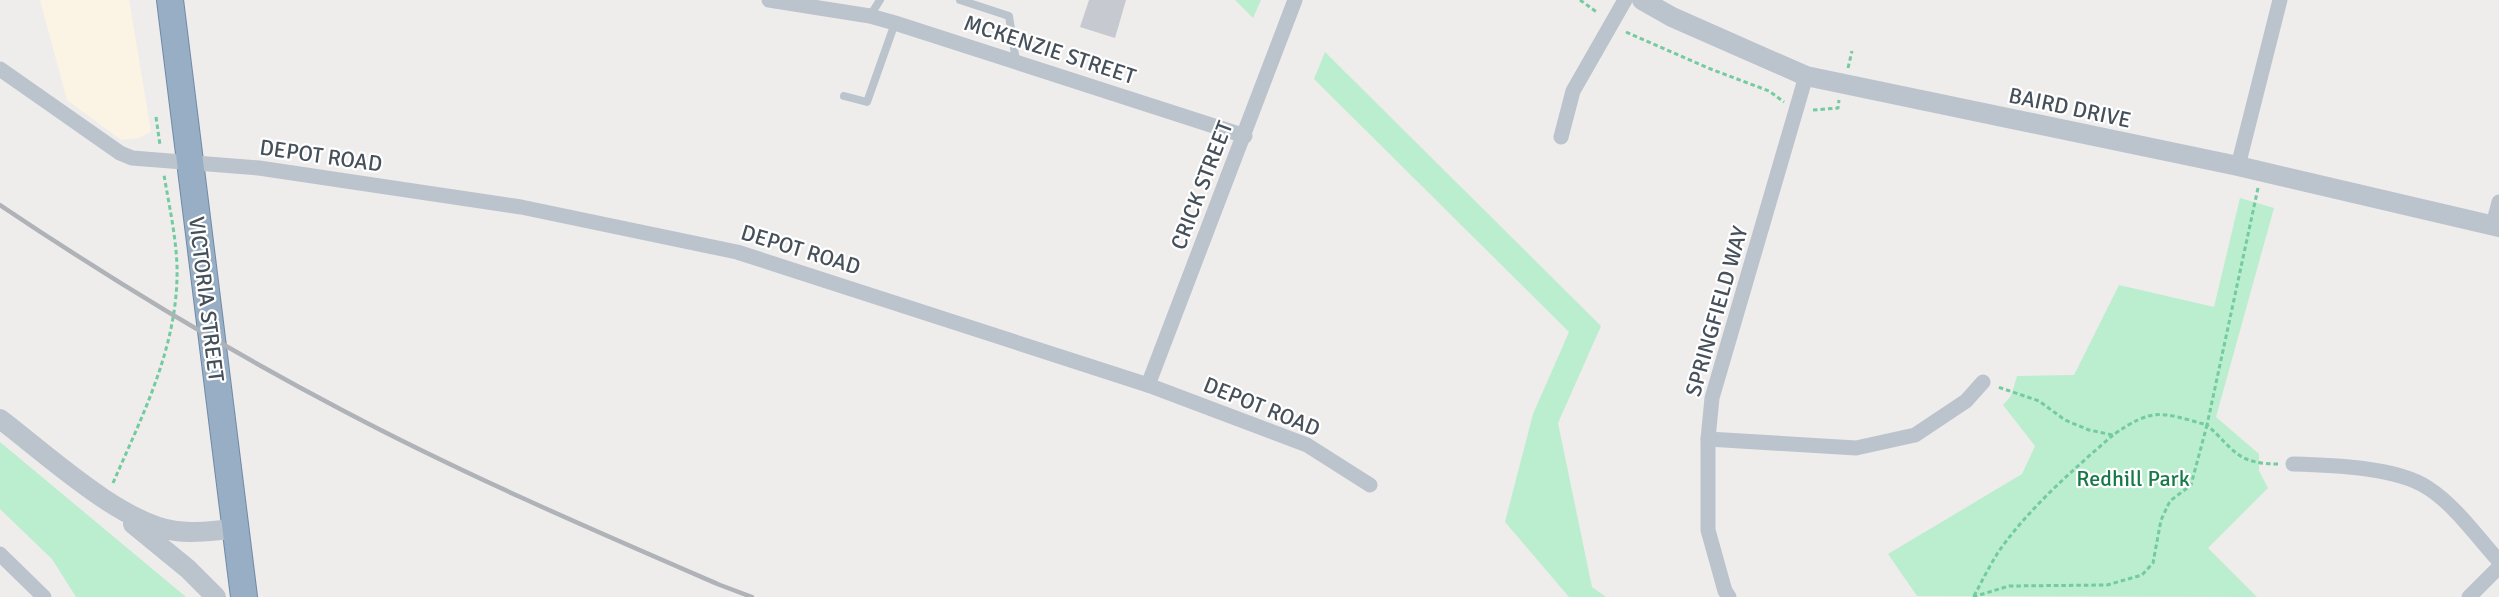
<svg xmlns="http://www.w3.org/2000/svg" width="2499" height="597" font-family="Signika,sans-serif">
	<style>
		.commercial { fill: #fbf4e4 }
		.green { fill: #baeece }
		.building { fill: #c6c9cf }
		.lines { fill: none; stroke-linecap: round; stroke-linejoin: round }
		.trunk-casing { stroke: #6f8aa7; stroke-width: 28 }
		.path { stroke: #73cb9f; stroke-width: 3; stroke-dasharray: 4.5 3; stroke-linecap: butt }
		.service { stroke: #bbc4cc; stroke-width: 8 }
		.minor { stroke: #bbc4cc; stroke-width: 15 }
		.tertiary { stroke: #bbc4cc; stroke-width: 20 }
		.trunk { stroke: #98aec4; stroke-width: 26 }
		.rail { stroke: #afb2b7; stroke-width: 4.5 }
		.labels { text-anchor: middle; stroke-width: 4.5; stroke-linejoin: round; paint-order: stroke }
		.street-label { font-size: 22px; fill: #45505a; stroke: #fff }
		.park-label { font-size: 22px; fill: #177948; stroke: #fff }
	</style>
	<rect width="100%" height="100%" fill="#efecec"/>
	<path class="commercial" d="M40,0h89l22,132 -12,6 -18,2 -54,-40z"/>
	<g class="green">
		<path d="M1235,0h26l-8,18z"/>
		<path d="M1325,52l276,274 -43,97 34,164 14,10h-37l-64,-75 28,-108 36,-82 -255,-253z"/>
		<path d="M2240,198l34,10 -58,209 43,37v17l9,17 -60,60 49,49 -340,-1 -29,-42 134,-80 13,-28 -32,-41 8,-9 6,-20 57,-1 45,-90 95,22z"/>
		<path d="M0,442l186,155h-110l-24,-38 -52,-50z"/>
	</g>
	<path class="building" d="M1089,0h37l-11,38 -35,-11z"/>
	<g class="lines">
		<defs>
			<path id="trunk" d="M170,0l74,597"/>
		</defs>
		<use href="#trunk" class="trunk-casing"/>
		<g class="path">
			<path d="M1580,0l18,13"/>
			<path d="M1626,32l82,36 61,23 15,11"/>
			<path d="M1848,68l4,-17"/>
			<path d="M1813,110l25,-2 1,-8"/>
			<path d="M156,117l4,28"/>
			<path d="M2258,188l-51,237c28,25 29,39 72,39"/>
			<path d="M113,483c30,-69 66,-139 64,-217 -1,-30 -8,-61 -13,-91"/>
			<path d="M1974,596c8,-15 16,-31 25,-45 31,-44 74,-81 114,-116"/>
			<path d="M1973,597l36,-11 98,-1 35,-10 11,-12 8,-43 9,-19 21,-16 16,-60c-46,-13 -54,-18 -94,10l-24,-5 -24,-10 -26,-19 -41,-14"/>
		</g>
		<g class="service">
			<path d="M960,0l49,16 7,45"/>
			<path d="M870,16l10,-16"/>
			<path d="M844,96l23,6 28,-79"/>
		</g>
		<g class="minor">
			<path d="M769,0l101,16 25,7 350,113"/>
			<path d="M0,69l120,84 12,5 127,10 262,39 216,45 411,133 159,60 63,40"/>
			<path d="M1561,137l12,-46 52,-91"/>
			<path d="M2238,166l42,-166"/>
			<path d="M2493,225l6,-23"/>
			<path d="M1148,385l147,-385"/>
			<path d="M1708,439l148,9 59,-13 51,-34 17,-19"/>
			<path d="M2293,464c38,1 104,3 135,24 28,18 49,49 71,73"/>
			<path d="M0,554l44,43"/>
			<path d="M1729,597l-4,-6 -17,-61v-91l4,-41 94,-322"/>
			<path d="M2469,597l30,-30"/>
		</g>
		<g class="tertiary">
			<path d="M1642,0l30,17 134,59 432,90 261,61"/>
			<path d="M0,419c45,34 121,105 176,112 19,3 40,-1 59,-2"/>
			<path d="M133,524l55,45 28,28"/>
		</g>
		<use href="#trunk" class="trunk"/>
		<path class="rail" d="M0,205c110,74 224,143 342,205 123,65 251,120 378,175l32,12"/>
	</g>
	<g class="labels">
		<g class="street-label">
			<text transform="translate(1050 49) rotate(18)" y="8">MCKENZIE STREET</text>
			<text transform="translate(2070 107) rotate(12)" y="8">BAIRD DRIVE</text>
			<text transform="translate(321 155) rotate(8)" y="8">DEPOT ROAD</text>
			<text transform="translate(1201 185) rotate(-69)" y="8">CRICK STREET</text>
			<text transform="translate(801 249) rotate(17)" y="8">DEPOT ROAD</text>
			<text transform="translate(207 299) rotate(83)" y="8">VICTORIA STREET</text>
			<text transform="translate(1716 311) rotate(-74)" y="8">SPRINGFIELD WAY</text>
			<text transform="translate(1262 406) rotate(22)" y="8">DEPOT ROAD</text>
		</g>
		<g class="park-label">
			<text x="2133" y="486">Redhill Park</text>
		</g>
	</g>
</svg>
